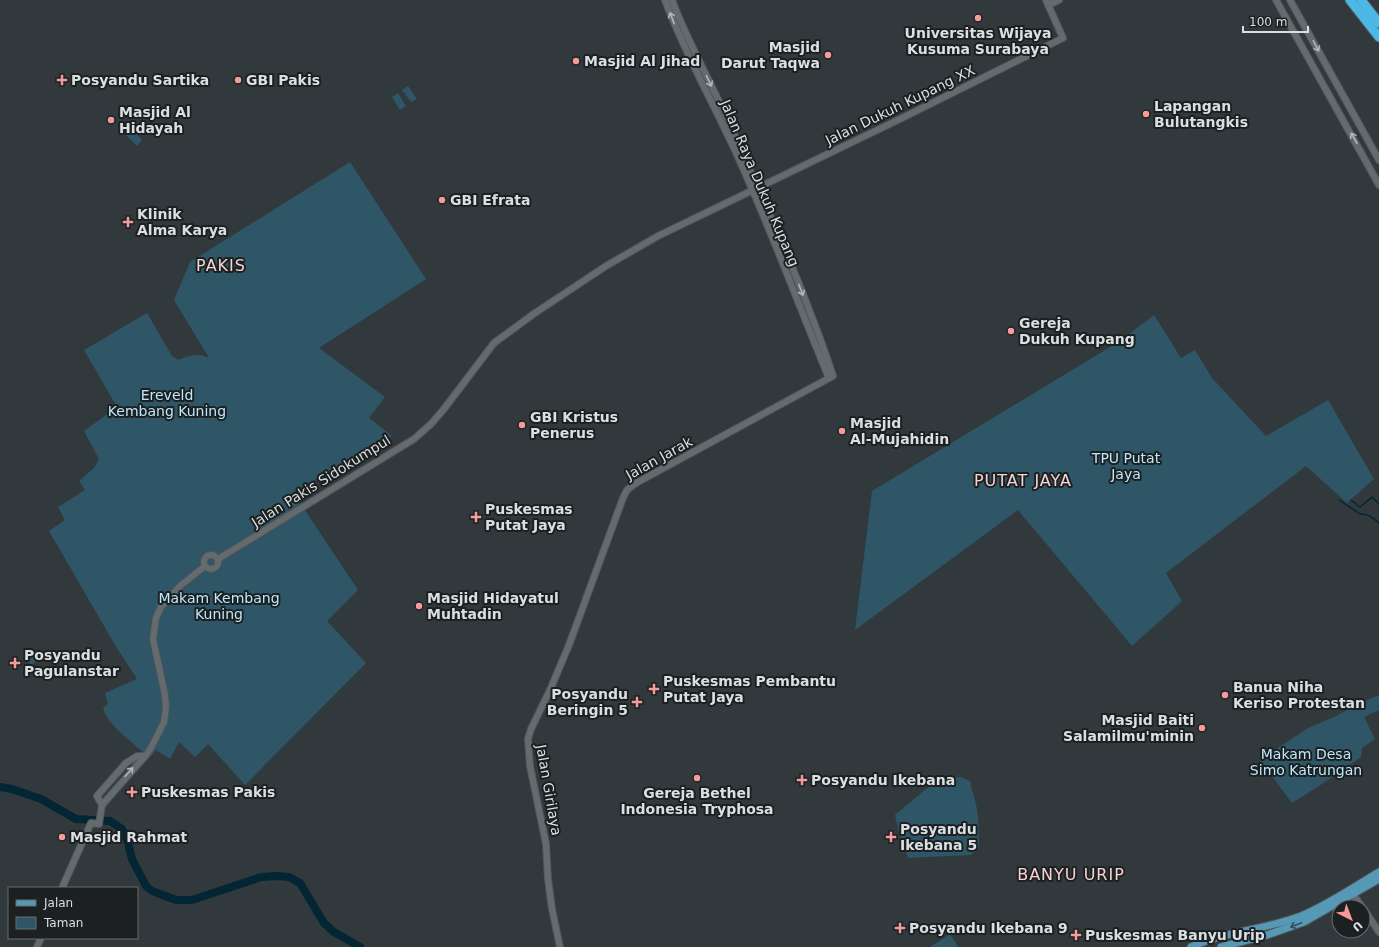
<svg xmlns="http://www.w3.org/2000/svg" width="1379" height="947" font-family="'DejaVu Sans',sans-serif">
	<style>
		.green { fill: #2e5667 }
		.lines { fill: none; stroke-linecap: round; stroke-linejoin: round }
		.stream { stroke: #022634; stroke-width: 1.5 }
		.river { stroke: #022634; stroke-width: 8 }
		.minor-casing { stroke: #505558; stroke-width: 8 }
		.major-casing { stroke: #505558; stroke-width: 9 }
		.highway-casing { stroke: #505558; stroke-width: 11 }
		.minor { stroke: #646b6f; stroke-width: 6 }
		.major { stroke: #5599b6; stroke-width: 7 }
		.highway { stroke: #4bb8e5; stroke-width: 9 }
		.oneway { stroke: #b1b6b9 }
		.oneway2 { stroke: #33505d }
		.poi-dot { fill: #f59b9c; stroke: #1c2021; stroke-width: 1.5 }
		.labels { text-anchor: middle; stroke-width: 4; stroke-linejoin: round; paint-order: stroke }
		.poi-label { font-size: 14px; font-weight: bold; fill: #dadfe1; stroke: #1c2021; text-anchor: start }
		.street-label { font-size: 14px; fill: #dadfe1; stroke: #1c2021 }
		.park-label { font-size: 14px; fill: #bce8fd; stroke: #1c2021 }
		.quarter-label { font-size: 16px; letter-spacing: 1px; fill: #f7d3d3; stroke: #1c2021 }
	</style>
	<rect width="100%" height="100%" fill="#32393c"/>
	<g class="green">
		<path d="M408,86l9,13 -6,3 -9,-12z"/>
		<path d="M398,93l8,13 -6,4 -8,-13z"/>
		<path d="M131,128l11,12 -5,6 -12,-12z"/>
		<path d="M350,162l76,117 -107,69 66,49 -16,21 23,18 -99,56 65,98 -31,31 39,42 -121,122 -37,-41 -13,13 -16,-15 -9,17 -14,-9 -4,5 -5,1c-13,-13 -39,-30 -44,-48l5,-4 -3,-11 32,-14 -22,-34 -66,-114 16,-11 -7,-13 27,-17 -6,-9 15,-13 5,-9 -15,-28 33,-24 -33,-57 63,-37 25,43 6,4c10,-4 20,-8 31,-2l-35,-58 16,-38z"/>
		<path d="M1154,315l27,43 14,-8 17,28 54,58 62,-36 46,79 -27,24 -41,-37 -140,107 16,28 -50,45 -114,-136 -163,120 17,-139 248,-150z"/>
		<path d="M28,648l11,10 -7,7 -8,-6 2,-2 -3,-3z"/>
		<path d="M1379,695v15l-15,7 11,22 -13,9 -1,9 -39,27 -30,19 -32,-43 48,-32 26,-11 24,-13z"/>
		<path d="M961,777l9,4c1,7 3,12 5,19 4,15 4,31 4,47l-8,8 -63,3 -9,-25 -4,-18 38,-32 16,-5z"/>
		<path d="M950,934l8,13h-28z"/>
	</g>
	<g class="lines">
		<g class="stream">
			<path d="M1339,500l21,14c8,-1 13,4 19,9"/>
			<path d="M1351,500l9,7 12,-10 7,7"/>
		</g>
		<path class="river" d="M0,787l12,2 29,10 35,20 34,2 12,8 5,10 5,20 14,27 6,5 24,9h16l69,-23 16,-1 12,1 11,6 24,40 10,9 26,15"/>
		<defs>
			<g id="minor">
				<path d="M665,0c20,54 49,104 73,157 33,72 60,147 91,221"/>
				<path d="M1276,0l103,185"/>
				<path d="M1290,0l89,160"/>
				<path d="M1048,5l11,-5"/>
				<circle cx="211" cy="562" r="7"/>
				<path d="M218,559l196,-120 17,-15 13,-15 50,-66 41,-30 71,-47 52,-30 242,-117 163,-81 -17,-38"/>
				<path d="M102,805l-5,-9 29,-33 11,-7h8"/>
				<path d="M62,888l29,-65 8,1 3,-19 45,-51 5,-8 12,-24 2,-15 -1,-12 -12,-56 3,-21 5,-11 19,-21 25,-20"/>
				<path d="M1353,894l9,13"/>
				<path d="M1363,908l16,24"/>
				<path d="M37,947l4,-9"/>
				<path d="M560,947l-8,-38 -4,-30 -2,-35 -16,-78 -2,-27 3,-10 19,-39 19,-45 54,-147 4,-8 9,-7 197,-107c-13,-41 -30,-82 -46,-122 -21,-48 -42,-96 -64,-144 -17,-37 -37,-72 -51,-110"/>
			</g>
			<g id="major">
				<path d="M1191,947c35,-16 74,-17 110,-31 27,-11 53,-29 78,-44"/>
				<path d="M1221,947l46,-12 37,-13 75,-43"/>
			</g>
			<g id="highway">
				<path d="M1350,0l29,37"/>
				<path d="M1361,0l18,23"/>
			</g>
		</defs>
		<use href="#minor" class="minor-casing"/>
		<use href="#major" class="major-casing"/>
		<use href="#highway" class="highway-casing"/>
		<use href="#minor" class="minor"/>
		<use href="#major" class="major"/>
		<use href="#highway" class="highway"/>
	</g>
	<defs><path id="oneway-shaft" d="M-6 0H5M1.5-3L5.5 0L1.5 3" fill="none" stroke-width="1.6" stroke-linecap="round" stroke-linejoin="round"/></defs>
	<g class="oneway">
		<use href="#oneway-shaft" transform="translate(672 18) rotate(-111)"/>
		<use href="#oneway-shaft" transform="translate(1316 46) rotate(62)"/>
		<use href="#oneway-shaft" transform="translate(709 81) rotate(64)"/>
		<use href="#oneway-shaft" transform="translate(1354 138) rotate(-119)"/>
		<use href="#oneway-shaft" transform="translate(801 290) rotate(69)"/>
		<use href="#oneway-shaft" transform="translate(129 772) rotate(-48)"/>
	</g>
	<use class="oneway2" href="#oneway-shaft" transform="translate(1296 925) rotate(159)"/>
	<g class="poi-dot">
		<circle cx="978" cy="18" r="4"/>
		<circle cx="828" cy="55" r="4"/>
		<circle cx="576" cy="61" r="4"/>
		<path d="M60 74h4v4h4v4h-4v4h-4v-4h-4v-4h4z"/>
		<circle cx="238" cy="80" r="4"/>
		<circle cx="1146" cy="114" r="4"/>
		<circle cx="111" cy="120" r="4"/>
		<circle cx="442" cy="200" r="4"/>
		<path d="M126 216h4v4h4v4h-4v4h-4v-4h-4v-4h4z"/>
		<circle cx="1011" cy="331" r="4"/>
		<circle cx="522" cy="425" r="4"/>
		<circle cx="842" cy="431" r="4"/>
		<path d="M474 511h4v4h4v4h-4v4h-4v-4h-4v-4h4z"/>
		<circle cx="419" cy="606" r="4"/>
		<path d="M13 657h4v4h4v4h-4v4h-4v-4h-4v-4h4z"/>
		<path d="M652 683h4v4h4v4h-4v4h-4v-4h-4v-4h4z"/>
		<circle cx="1225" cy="695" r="4"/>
		<path d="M635 696h4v4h4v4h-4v4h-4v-4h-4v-4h4z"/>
		<circle cx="1202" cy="728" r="4"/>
		<circle cx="697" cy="778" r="4"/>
		<path d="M800 774h4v4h4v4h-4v4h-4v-4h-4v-4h4z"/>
		<path d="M130 786h4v4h4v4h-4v4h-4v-4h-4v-4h4z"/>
		<circle cx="62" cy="837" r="4"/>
		<path d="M889 831h4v4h4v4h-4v4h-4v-4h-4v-4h4z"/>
		<path d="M898 922h4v4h4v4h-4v4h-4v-4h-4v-4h4z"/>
		<path d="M1074 929h4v4h4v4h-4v4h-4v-4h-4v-4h4z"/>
	</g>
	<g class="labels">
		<g class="poi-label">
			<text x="978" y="38" text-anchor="middle">Universitas Wijaya<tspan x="978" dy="16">Kusuma Surabaya</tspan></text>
			<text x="820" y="52" text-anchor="end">Masjid<tspan x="820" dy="16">Darut Taqwa</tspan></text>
			<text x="584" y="66">Masjid Al Jihad</text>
			<text x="71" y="85">Posyandu Sartika</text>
			<text x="246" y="85">GBI Pakis</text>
			<text x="1154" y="111">Lapangan<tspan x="1154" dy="16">Bulutangkis</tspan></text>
			<text x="119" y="117">Masjid Al<tspan x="119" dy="16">Hidayah</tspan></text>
			<text x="450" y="205">GBI Efrata</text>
			<text x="137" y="219">Klinik<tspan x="137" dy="16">Alma Karya</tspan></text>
			<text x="1019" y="328">Gereja<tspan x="1019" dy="16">Dukuh Kupang</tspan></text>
			<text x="530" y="422">GBI Kristus<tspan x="530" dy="16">Penerus</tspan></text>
			<text x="850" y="428">Masjid<tspan x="850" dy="16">Al-Mujahidin</tspan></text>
			<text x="485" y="514">Puskesmas<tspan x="485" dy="16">Putat Jaya</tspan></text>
			<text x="427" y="603">Masjid Hidayatul<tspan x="427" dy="16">Muhtadin</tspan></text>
			<text x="24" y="660">Posyandu<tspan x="24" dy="16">Pagulanstar</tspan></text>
			<text x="663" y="686">Puskesmas Pembantu<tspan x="663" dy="16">Putat Jaya</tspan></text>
			<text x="1233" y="692">Banua Niha<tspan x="1233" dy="16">Keriso Protestan</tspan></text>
			<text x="628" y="699" text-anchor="end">Posyandu<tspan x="628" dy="16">Beringin 5</tspan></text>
			<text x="1194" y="725" text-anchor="end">Masjid Baiti<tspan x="1194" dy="16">Salamilmu'minin</tspan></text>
			<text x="811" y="785">Posyandu Ikebana</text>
			<text x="141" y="797">Puskesmas Pakis</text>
			<text x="697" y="798" text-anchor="middle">Gereja Bethel<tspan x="697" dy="16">Indonesia Tryphosa</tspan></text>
			<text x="900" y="834">Posyandu<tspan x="900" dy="16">Ikebana 5</tspan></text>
			<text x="70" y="842">Masjid Rahmat</text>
			<text x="909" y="933">Posyandu Ikebana 9</text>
			<text x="1085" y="940">Puskesmas Banyu Urip</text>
		</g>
		<g class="street-label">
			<text transform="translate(900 105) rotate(-26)" y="5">Jalan Dukuh Kupang XX</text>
			<text transform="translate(760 183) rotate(67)" y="5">Jalan Raya Dukuh Kupang</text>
			<text transform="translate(659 458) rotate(-29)" y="5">Jalan Jarak</text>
			<text transform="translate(321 481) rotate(-32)" y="5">Jalan Pakis Sidokumpul</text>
			<text transform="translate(549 790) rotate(80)" y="5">Jalan Girilaya</text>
		</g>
		<g class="park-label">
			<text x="167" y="400">Ereveld<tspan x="167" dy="16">Kembang Kuning</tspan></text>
			<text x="1126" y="463">TPU Putat<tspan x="1126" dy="16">Jaya</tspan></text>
			<text x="219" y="603">Makam Kembang<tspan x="219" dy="16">Kuning</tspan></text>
			<text x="1306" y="759">Makam Desa<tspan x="1306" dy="16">Simo Katrungan</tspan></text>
		</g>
		<g class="quarter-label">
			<text x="221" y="271">PAKIS</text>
			<text x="1023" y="486">PUTAT JAYA</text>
			<text x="1071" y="880">BANYU URIP</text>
		</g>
	</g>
	<rect x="8" y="887" width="130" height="52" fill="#1c2021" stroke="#686c6e"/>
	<rect x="16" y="900" width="20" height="6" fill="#5599b6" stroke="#686c6e"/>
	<text x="44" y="907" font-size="12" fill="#dadfe1">Jalan</text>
	<rect x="16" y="917" width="20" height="12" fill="#2e5667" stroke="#686c6e"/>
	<text x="44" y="927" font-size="12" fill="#dadfe1">Taman</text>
	<g transform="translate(1351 919) rotate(138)"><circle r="19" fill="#1c2021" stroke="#686c6e"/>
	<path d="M0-3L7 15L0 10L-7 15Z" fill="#f59b9c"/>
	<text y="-6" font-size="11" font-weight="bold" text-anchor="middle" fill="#dadfe1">U</text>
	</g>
	<path d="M1243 26v6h65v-6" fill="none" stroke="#dadfe1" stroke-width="2"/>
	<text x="1249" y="26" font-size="12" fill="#dadfe1" stroke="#1c2021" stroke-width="3" paint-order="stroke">100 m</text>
</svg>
